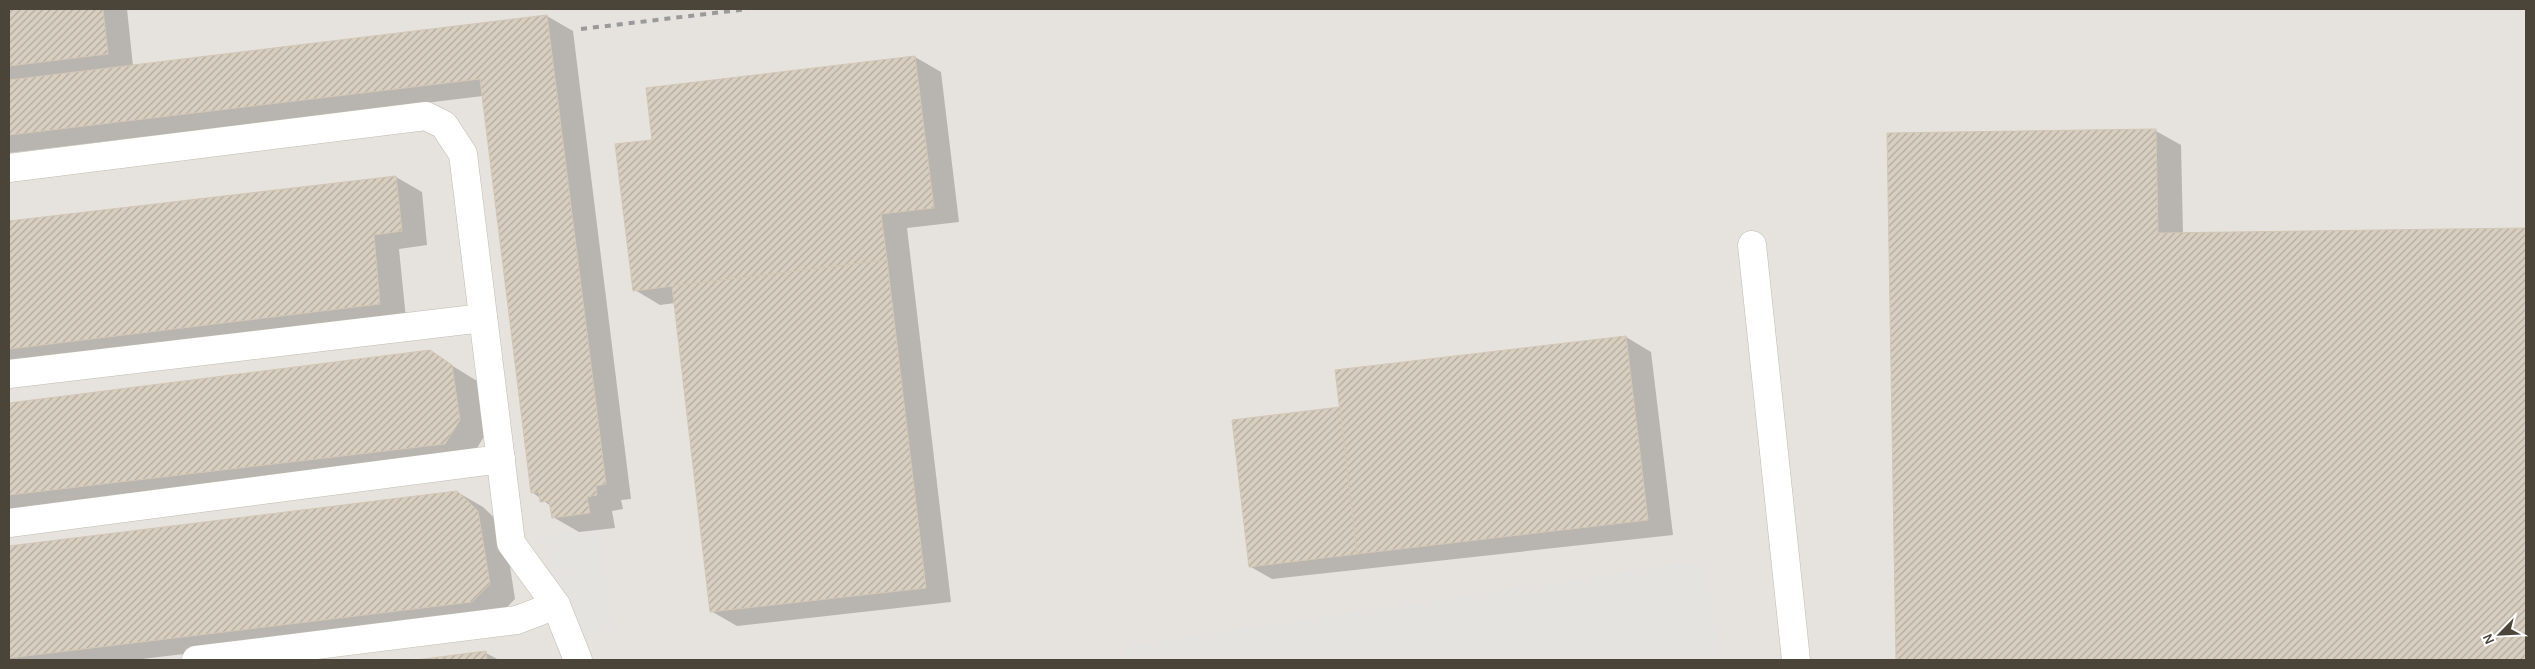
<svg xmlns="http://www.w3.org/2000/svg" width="2535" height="669" font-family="Karla,sans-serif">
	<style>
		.industrial { fill: #e6e2dd }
		.parking { fill: #e5e3e0 }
		.shadow { fill: #0003 }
		.building { fill: url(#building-hatch); stroke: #d3c7b4 }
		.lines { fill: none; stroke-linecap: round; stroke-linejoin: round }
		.minor-casing { stroke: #c2bbae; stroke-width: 29 }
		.minor { stroke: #fff; stroke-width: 28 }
		.rail { stroke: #9a9a9a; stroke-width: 4; stroke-dasharray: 6 6; stroke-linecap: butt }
	</style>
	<defs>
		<pattern id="building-hatch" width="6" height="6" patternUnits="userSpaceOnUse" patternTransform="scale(1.25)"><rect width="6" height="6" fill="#d8cfc1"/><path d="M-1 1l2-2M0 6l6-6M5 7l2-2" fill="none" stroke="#b1aa9e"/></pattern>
	</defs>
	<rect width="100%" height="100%" fill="#f6f3ec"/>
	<rect class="industrial" x="9" y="9" width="2517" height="651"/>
	<g class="parking">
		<path d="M602,529l11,101 -33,3 -44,-98z"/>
		<path d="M1708,560l11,100h-594l-2,-14z"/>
	</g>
	<g class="shadow">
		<path d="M9,9h118l6,57 414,-50 26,15 58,468 -10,1 2,9 -11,2 3,17 -36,4 -26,-15 -1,-10 -20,-15 -49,-396 -474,57z"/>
		<path d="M915,57l26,15 18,150 -52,6 44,374 -214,24 -26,-15 -36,-308 -15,2 -25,-15 18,-149 -5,-52z"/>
		<path d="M2156,131l25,14 2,89 343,-4v430h-629l-9,-526z"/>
		<path d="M396,177l26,15 5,53 -28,4 7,70 -397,47v-143z"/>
		<path d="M1626,337l25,15 22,183 -401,44 -21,-12 88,-158z"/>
		<path d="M430,352l47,29 8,54 -14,23 -462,54v-108z"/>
		<path d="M457,492l26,15 21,20 11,72 -17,17 -364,44h-125v-113z"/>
		<path d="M486,653l13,7h-73z"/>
	</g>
	<g class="building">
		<path d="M9,9h94l5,45 -99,12z"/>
		<path d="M547,15l59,469 -10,2 1,9 -10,2 3,16 -38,5 -3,-17 -9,1 -1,-10 -8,1 -51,-414 -471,56v-55z"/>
		<path d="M915,56l19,152 -53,6 6,46 -254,31 -18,-147 37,-4 -6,-52z"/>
		<path d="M2156,129l2,104 368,-5v432h-630l-9,-527z"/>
		<path d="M396,176l6,55 -28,4 6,69 -371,45v-128z"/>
		<path d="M887,260l39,328 -216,24 -38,-326z"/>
		<path d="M1626,336l22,184 -291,34 -22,-184z"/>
		<path d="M430,350l22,15 8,55 -15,24 -436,51v-92z"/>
		<path d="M1340,407l17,147 -108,13 -17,-147z"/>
		<path d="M457,491l21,20 12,73 -18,18 -463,56v-112z"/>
		<path d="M486,651l1,9h-71z"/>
	</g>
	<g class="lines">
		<defs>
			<g id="minor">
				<path d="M9,168l417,-52 18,9 19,29 48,389 45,62 22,55"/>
				<path d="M1752,245l44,415"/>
				<path d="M9,374l474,-56"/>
				<path d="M9,523l492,-64"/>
				<path d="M196,660l321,-40 39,-15"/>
			</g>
		</defs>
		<use href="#minor" class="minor-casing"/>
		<use href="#minor" class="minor"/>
		<path class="rail" d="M581,29l167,-20"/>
	</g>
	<rect width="2535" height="669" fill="none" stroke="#4b4439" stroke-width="20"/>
	<g transform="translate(2500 634) rotate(246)" stroke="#ffffff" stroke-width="4" paint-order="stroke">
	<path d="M0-4L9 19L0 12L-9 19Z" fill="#4b4439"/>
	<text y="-8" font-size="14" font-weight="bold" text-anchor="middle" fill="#4b4439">N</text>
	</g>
</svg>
